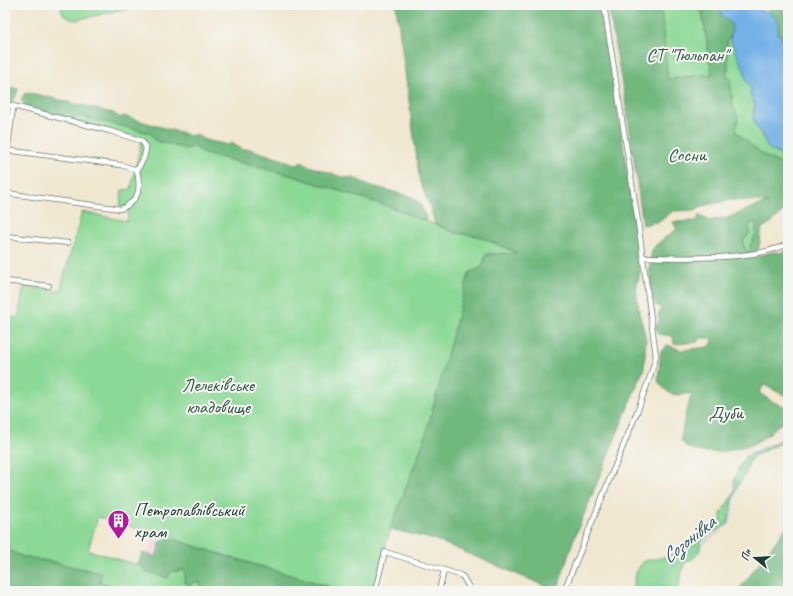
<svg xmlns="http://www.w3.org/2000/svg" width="793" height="596" font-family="Caveat,sans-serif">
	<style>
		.built { fill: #f3cfe0 }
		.green { fill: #8cd896; stroke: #568a65 }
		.forest { fill: #71b87f; stroke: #487a5a; fill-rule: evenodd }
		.water { fill: #73b1e6; stroke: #49778d }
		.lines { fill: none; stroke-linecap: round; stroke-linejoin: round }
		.stream { stroke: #73b1e6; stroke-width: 1 }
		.minor-casing { stroke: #68786b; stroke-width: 6 }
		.minor { stroke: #fff; stroke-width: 4.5 }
		.labels { text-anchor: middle; stroke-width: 4; stroke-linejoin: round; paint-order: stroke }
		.park-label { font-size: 19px; fill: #355c48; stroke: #f6f6f2 }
		.poi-label { font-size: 19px; fill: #1f3d34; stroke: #f6f6f2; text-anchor: start }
		.water-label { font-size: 20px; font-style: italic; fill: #345a60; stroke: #f6f6f2 }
	</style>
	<rect width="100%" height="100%" fill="#f6f6f2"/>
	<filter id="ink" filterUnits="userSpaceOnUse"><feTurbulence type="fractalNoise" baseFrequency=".025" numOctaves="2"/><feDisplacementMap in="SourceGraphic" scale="8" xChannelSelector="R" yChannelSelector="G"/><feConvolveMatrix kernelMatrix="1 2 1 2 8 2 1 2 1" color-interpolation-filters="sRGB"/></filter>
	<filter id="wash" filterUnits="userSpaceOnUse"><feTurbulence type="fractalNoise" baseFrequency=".012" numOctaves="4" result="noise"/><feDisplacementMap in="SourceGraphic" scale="16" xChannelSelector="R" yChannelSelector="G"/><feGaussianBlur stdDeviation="0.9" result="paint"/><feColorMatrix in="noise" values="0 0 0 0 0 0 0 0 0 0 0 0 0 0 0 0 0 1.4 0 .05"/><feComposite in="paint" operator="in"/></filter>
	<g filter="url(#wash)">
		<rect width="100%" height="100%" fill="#f0e7d0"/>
		<path class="built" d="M152,538l9,3 -5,16 -9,-3z"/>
		<g class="green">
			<path d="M60,5h86l-71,15c-10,-2 -13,-6 -15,-15z"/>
			<path d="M661,5h40l11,69 -45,5z"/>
			<path d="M730,37l15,35 1,8 5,7 -1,7 5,11 -2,6 3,15 8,12 3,9 21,13v5c-19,-2 -38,-21 -52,-33l1,-15 -4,-12 -3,-26 -4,-6 2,-4 -1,-29z"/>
			<path d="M79,115l71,18 45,14 7,6 88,22 106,34 60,24 22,3 41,18 -37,13 -58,174 -34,88 -17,62h-39l-6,-5c-77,-22 -153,-47 -230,-69l-10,33 50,15 30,12 2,-5 15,-2 8,12h8l1,8 1,1h-67l-36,-8v-10l-47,-11 -29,-5 -19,-8v-233l13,2 6,-32 36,5 22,-79 45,9 2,-13 -9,-2 2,-16 9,-1 11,-50 -71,-20z"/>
			<path d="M755,222c3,9 0,16 -5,24l1,4 -1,3 -6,-6 -1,-6 7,-8 -1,-5 2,-5z"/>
			<path d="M788,436v2l-27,15 -7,2 -5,7 -4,13 -7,10 -8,25 -2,13c-9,7 -20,11 -28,19v8l-6,8 -10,5 -7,28h-45l5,-21 7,-9c17,-2 35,-8 50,-17 8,-6 10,-13 21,-14l6,-6v-11l14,-21 -1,-11 4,-11 7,-13 15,-6z"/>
		</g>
		<g class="forest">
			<path d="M396,5h203l24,139 17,128 -4,17 3,24 7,26 -2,29 -71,173 -16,50 -121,-51 -46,-11 34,-88 45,-168 13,-6 4,-13 32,-1 -40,-17 -22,-3 -21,-9 -5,-18 -10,-24z"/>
			<path d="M608,5h53l7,74 44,-5 -11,-69h19l-1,3 13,17 -2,12 -3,3 1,29 -2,4 4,6 3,26 5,12 -2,15c14,12 33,31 52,33v42l-16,15 -10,6 -3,18 -3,7 3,3 14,-4 7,1 8,-3v147l-24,-12 -5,8 14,9 15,6v12l-10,5 -10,10 -17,10 -30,7h-21l-13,-5 -6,-6c1,-17 6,-32 11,-48 -19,3 -22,4 -34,-12l3,-30 6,-6 14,5 28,-3 4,-5 -2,-4h-10l-4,4 -23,2 -1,-8 -15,-2 -2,-9 4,-4 -2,-6 4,-7c-2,-1 -4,-1 -6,-3 -7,-8 -8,-46 -3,-56 3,-6 18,-15 24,-20l-4,-7 24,-1 2,-6 10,6 18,-3 34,-14 8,-1 -10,-2 -28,-1 -25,5 -11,5 -22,1 -13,10 -17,4 -15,-108zM755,222c3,9 0,16 -5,24l1,4 -2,3 -5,-6 -1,-6 7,-8 -1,-5 2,-5z"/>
			<path d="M771,5h12v5l5,3v38l-8,-16 -3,-1 2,-10 -6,-8 -6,-4z"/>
			<path d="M5,86l13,3 -3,9 -5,6 -5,-1z"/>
			<path d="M25,93l10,1 78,19 7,5 3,-2 69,20 2,-2 11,6 23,5 4,-2 11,7 6,-1 47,15 7,-2 6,4 33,11 11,1 19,8 40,11 8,7 6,15 -6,1 -24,-11 -106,-34 -88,-22 -7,-6 -9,2 -30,-8 -6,-8 -71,-17 -8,3 -45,-11 -5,-9z"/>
			<path d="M788,525v66h-50z"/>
			<path d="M170,538l58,19 100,29 6,5h-132l-2,-9h-7l-3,4 -6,-4 1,-12 -15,2 -2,6 -21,-6 -3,-4 -6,-3 4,-12 14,4 5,-16z"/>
			<path d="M5,549l19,8 29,5 48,11 -1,10 36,8h-131z"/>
		</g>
		<path class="water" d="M720,5c16,0 46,1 56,14l2,1 1,4 -2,10 3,1 8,16v109l-21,-13 -3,-9 -8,-12 -3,-8 2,-13 -5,-11 1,-7 -5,-6 -1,-9 -15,-32 2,-15 -8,-7 -5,-10z"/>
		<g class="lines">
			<path class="stream" d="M651,591l24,-26 54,-41 9,-45 13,-26 37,-16"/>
		</g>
	</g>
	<g filter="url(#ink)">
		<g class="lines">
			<defs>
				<g id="minor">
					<path d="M5,104l105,27 32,10 4,7 -2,10 -7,12c4,19 3,30 -16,39l-116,-16"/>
					<path d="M5,150l116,15 16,5"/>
					<path d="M5,169l8,-62"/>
					<path d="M5,236l63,7"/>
					<path d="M643,257c26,1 52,1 78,0 23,-2 45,-3 67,-13"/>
					<path d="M5,281l44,5"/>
					<path d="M375,591l10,-39 75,23 3,2 8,14"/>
					<path d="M439,591l5,-21"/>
					<path d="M564,591l73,-179 14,-38 5,-18 -18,-134 -34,-217"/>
				</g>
			</defs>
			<use href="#minor" class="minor-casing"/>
			<use href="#minor" class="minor"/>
		</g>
	</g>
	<defs>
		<symbol id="building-pin" viewBox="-11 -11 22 30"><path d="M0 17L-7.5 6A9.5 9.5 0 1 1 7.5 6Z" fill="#b5179e" stroke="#f6f6f2"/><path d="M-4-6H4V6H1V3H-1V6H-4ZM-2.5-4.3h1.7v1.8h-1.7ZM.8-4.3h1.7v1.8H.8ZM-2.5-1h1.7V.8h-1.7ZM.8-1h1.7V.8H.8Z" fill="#fff"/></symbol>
	</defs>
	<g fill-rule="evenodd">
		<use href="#building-pin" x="106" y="508" width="25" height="34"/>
	</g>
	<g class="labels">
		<g class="park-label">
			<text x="687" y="61">СТ "Тюльпан"</text>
			<text x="687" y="161">Сосни</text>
			<text x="218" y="391">Лелеківське<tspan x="218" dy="22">кладовище</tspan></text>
			<text x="726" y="419">Дуби</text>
		</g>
		<g class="poi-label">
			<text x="134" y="516">Петропавлівський<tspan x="134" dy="22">храм</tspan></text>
		</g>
		<g class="water-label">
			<text transform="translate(688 539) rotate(-39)" y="7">Созонівка</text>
		</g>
	</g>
	<rect width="793" height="596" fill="none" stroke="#f6f6f2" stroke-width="20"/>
	<g transform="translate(755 558) rotate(288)" stroke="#f6f6f2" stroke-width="3" paint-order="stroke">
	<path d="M0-3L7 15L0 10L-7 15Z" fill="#1f3d34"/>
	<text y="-6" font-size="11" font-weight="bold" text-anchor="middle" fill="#1f3d34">Пн</text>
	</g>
</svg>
